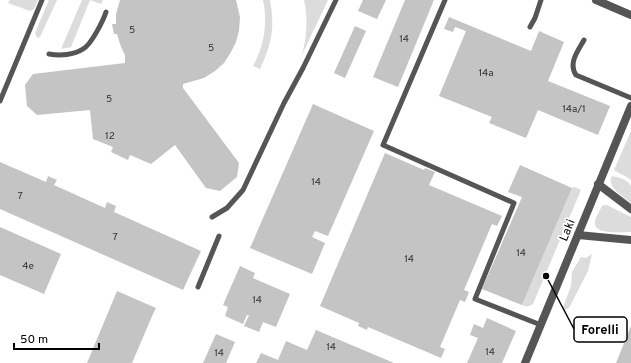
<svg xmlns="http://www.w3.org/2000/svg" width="631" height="363" font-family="Overpass,sans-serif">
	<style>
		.green { fill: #dcdcdc }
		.building { fill: #c4c4c4 }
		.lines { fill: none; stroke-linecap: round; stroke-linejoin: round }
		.service { stroke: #555; stroke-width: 5 }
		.minor { stroke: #555; stroke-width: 8 }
		.labels { text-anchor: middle; stroke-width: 3.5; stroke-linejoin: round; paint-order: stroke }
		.number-label { font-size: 10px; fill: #313131 }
		.street-label { font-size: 12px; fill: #000; stroke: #fff }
		.leader { fill: none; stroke: #000; stroke-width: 1.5 }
		.callout-dot { fill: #000; stroke: #fff; stroke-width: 1.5 }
		.callout { fill: #fff; stroke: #000; stroke-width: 1.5 }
		.callout-label { font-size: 13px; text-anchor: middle; font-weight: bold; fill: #000 }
	</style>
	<rect width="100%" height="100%" fill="#fff"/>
	<g class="green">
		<path d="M10,0h28l-4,9 -4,2 -22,-8z"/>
		<path d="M49,0h8l-17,37 -2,1 -2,-2 -1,-3z"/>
		<path d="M82,0h21l-2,4 -11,-4 -19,47 -10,2z"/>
		<path d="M263,0h7c5,28 2,43 -10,69l-7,-3c11,-20 15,-43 10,-66z"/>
		<path d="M304,0h24l-26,55c5,-18 6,-37 2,-55z"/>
		<path d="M631,131v49c-5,-4 -11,-6 -17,-10z"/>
		<path d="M612,176c6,1 18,4 19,11 0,5 0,11 0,16 -5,-4 -20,-14 -20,-21 -1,-2 0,-4 1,-6z"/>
		<path d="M575,187l6,3 -48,114c-5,3 -7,3 -11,1l50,-117z"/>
		<path d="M604,205h3l24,12v15c-8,0 -35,3 -36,-8 -1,-4 5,-14 7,-18z"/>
		<path d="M592,254l-4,17 -19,37 -4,2 -2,-3 8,-21 1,-14 9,-15 5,1z"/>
	</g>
	<g class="building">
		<path d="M120,0h116l4,17 -1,14 -3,11 -5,10 -7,11 -9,8 -11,7 -21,6v4l56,75 -2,14 -17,14 -14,-3 -31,-43 -24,19 -21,-9 -2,5 -17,-8 2,-5 -20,-8 -3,-29 -53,5 -10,-9 -2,-21 8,-11 92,-11v-8l-4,-8 -4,-13h-3l-2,-10h4v-10z"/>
		<path d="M363,0h23l-9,19 -19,-8z"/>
		<path d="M405,0h29l-36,87 -25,-10z"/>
		<path d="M449,17l82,34 8,-20 25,11 -16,39 62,25 -12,29 -60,-25 -12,28 -37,-15 3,-6 -53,-21 27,-65 -11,-4 -2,5 -9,-3z"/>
		<path d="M355,26l11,5 -21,47 -11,-5z"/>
		<path d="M313,104l61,27 -46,105 -13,-5 -3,6 13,6 -13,31 -62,-26z"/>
		<path d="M385,153l39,17 1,-2 10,4 -6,13 73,31 -5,10 -5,-2 -28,66 5,2 -4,10 -5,-2 -20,47 5,2 -4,9 -73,-31 -1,3 -9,-4 1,-3 -39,-17z"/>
		<path d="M0,162l46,20 2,-6 9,4 -3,5 51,23 2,-6 9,4 -2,6 87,39 -18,39 -183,-81z"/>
		<path d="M520,165l52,23 -50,117 -40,-16 40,-92 -14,-5z"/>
		<path d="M0,227l61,27 -17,40 -44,-19z"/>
		<path d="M240,266l15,7 -2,5 37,16 -14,33 -13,-5 -4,10 -15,-6 5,-11h-2l-4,9 -18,-8 3,-9 -5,-2z"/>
		<path d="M117,291l39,17 -3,6 -21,49h-45z"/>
		<path d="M487,318l29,13 -14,32h-35l11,-25 -8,-3 4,-11 9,4z"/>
		<path d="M631,326v37h-15z"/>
		<path d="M316,330l78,33h-138l5,-10 17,7 8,-19 21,9z"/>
		<path d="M216,334l19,8 -9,21h-23z"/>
	</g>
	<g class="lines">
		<g class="service">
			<path d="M445,0l-62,145 131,58 -39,96 66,26"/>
			<path d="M530,27l5,-9 6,-18"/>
			<path d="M584,40c-6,11 -16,23 -8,35l55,23"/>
			<path d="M49,54c11,2 25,1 34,-5 8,-4 20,-28 23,-37"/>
			<path d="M0,101l42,-101"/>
			<path d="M212,217l15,-9 16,-18 41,-87 19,-35 33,-68"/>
			<path d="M198,287l21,-51"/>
		</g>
		<g class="minor">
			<path d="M596,0l35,15"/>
			<path d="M598,184l33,25"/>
			<path d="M578,235l53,5"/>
			<path d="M525,363l106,-257"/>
		</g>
	</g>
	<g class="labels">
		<g class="number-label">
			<text x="132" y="33">5</text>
			<text x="404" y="42">14</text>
			<text x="211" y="51">5</text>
			<text x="486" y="76">14a</text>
			<text x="109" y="102">5</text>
			<text x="574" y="112">14a/1</text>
			<text x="110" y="139">12</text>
			<text x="316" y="185">14</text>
			<text x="20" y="199">7</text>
			<text x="115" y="240">7</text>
			<text x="521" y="256">14</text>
			<text x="409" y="262">14</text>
			<text x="28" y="269">4e</text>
			<text x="257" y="303">14</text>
			<text x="331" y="350">14</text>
			<text x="490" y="355">14</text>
			<text x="219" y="356">14</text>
		</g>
		<g class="street-label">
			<text transform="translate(567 230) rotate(-68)" y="4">Laki</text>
		</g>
	</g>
	<path class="leader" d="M546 276L574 329"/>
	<circle class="callout-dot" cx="546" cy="276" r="4"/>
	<rect class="callout" x="574" y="317" width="53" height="25" rx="4"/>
	<g class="callout-label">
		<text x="600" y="334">Forelli</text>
	</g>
	<path d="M14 343v6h85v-6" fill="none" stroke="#000000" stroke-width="2"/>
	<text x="20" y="343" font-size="12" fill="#000000" stroke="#ffffff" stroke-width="3" paint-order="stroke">50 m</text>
</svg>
